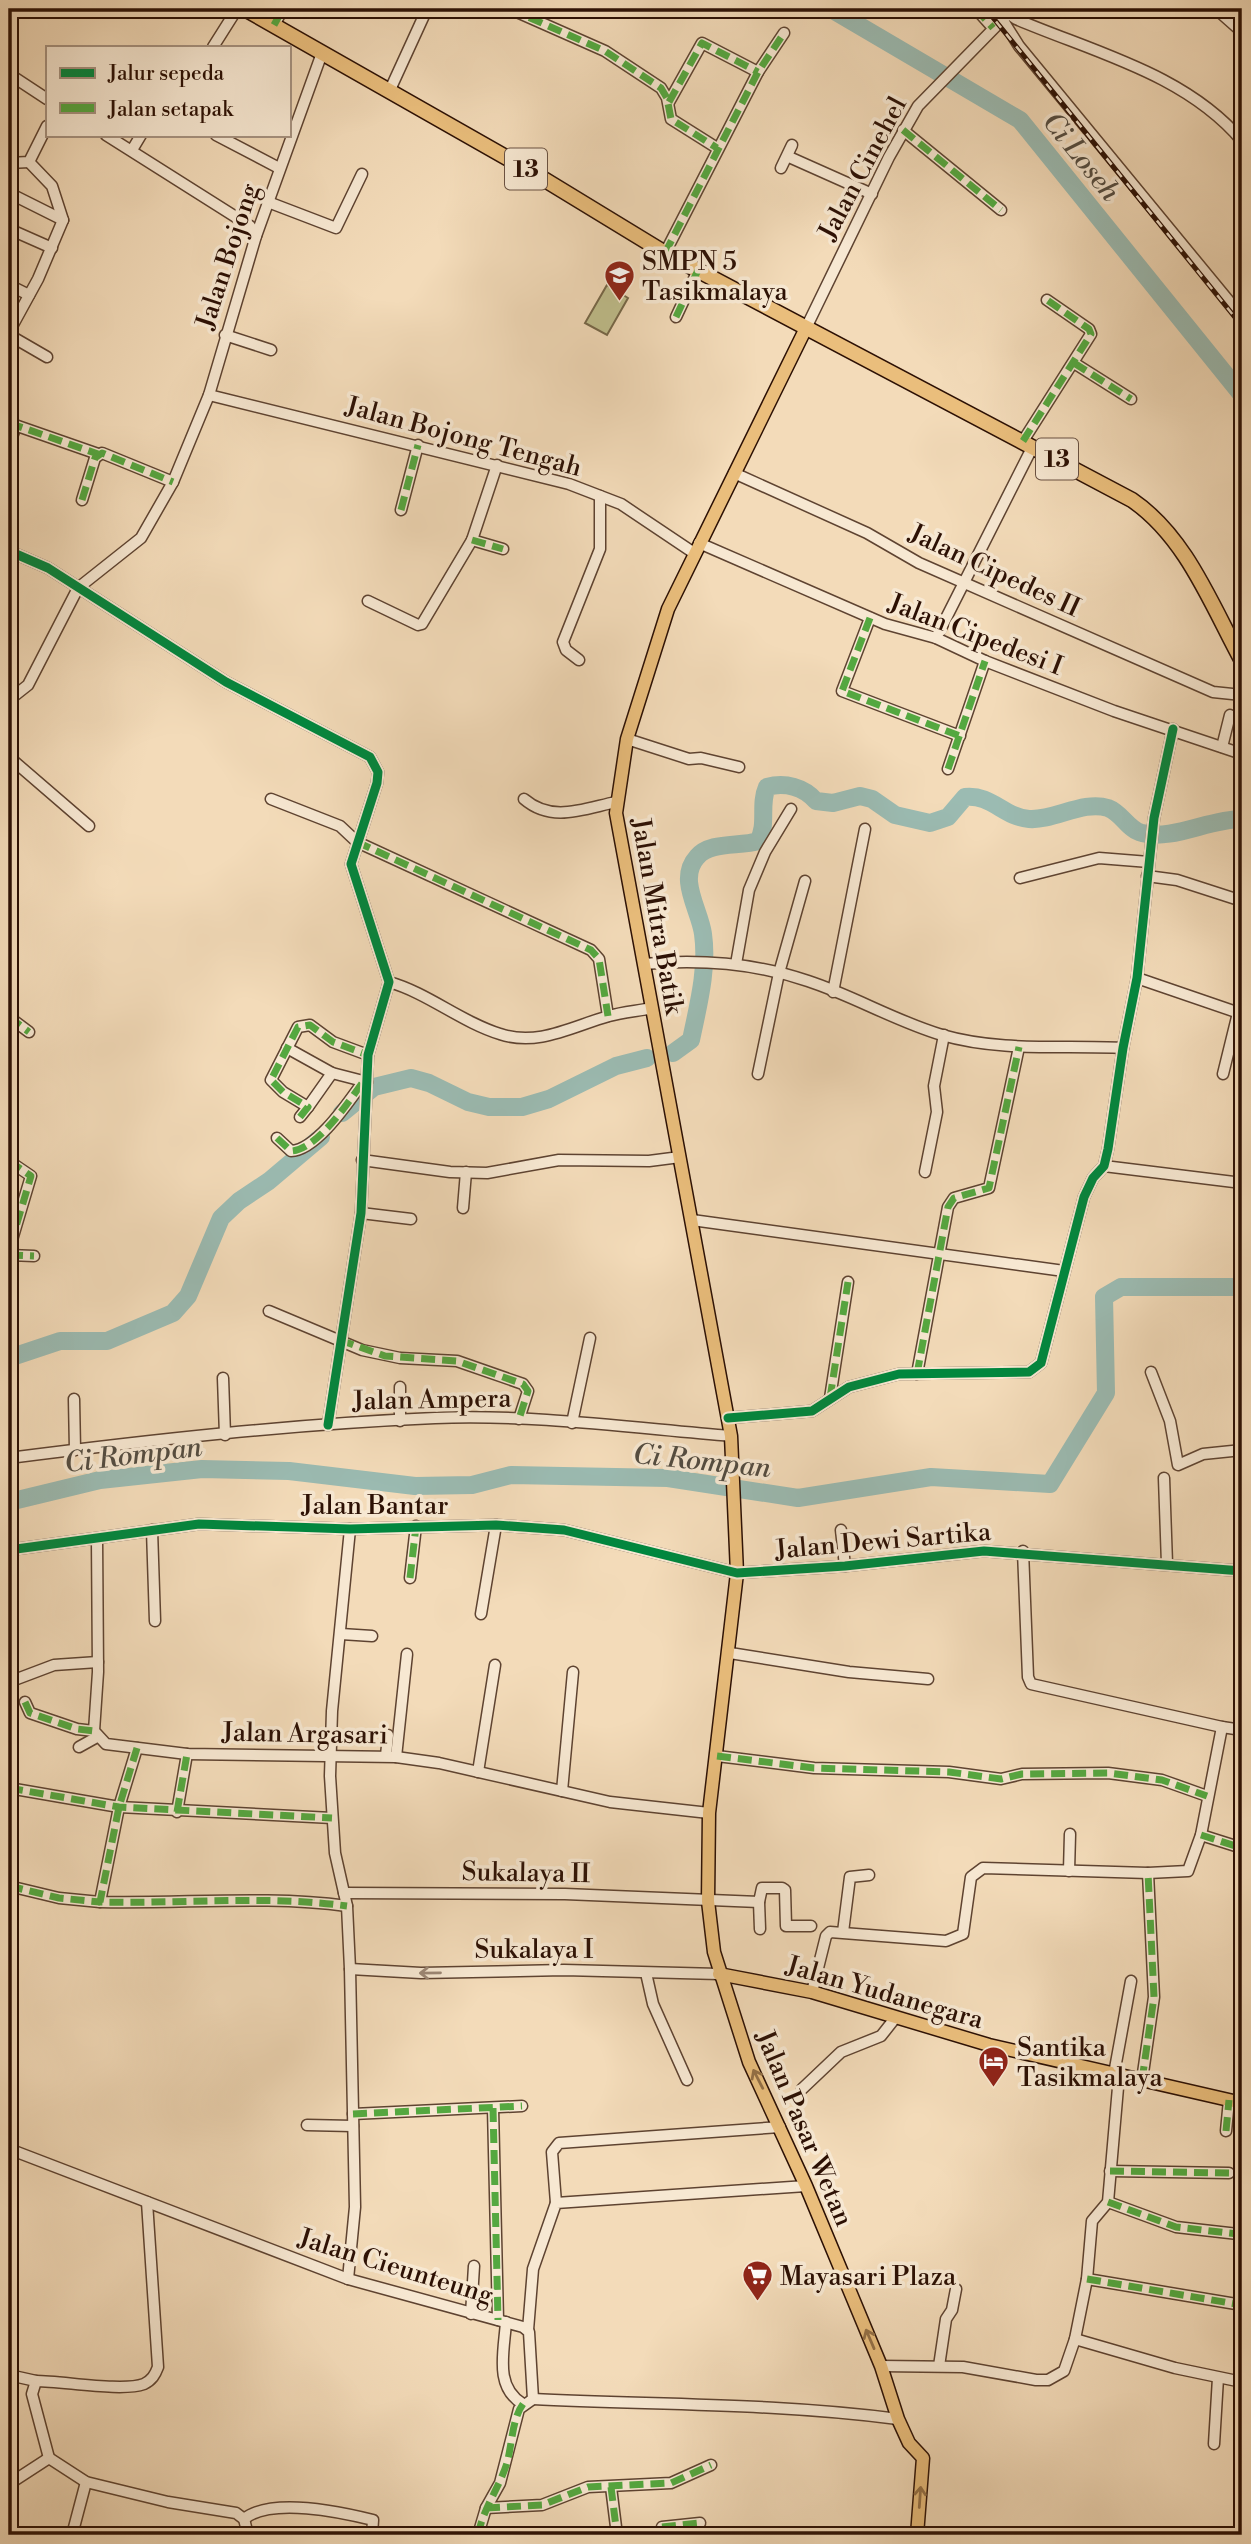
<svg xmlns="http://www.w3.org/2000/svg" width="1251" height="2544" font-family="'Libre Bodoni',serif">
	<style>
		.green { fill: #bfbe8c; stroke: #766748; stroke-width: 2 }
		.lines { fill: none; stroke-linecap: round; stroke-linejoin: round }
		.river { stroke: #9bbbb2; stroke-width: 18 }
		.minor-casing { stroke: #5e4331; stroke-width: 13 }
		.major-casing { stroke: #2c1004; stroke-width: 15 }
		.highway-casing { stroke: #2c1004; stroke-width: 17 }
		.minor { stroke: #f7e8d2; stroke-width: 10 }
		.major { stroke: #eabe7c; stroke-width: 12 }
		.highway { stroke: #eabe7c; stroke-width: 14 }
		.rail-casing { stroke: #2c1004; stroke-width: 5 }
		.rail { stroke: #f7e8d2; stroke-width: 2.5; stroke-dasharray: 8; stroke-linecap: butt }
		.quiet { stroke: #54a840; stroke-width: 7; stroke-dasharray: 14 7; stroke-linecap: butt }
		.cycleway-casing { stroke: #f7e8d2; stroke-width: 13 }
		.cycleway { stroke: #00873e; stroke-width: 9 }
		.oneway { stroke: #9c8775 }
		.oneway2 { stroke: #947046 }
		.labels { text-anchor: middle; stroke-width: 7; stroke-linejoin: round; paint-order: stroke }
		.shield { fill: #f7e8d2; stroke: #695142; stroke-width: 2 }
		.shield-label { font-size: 24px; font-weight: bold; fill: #2c1004 }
		.street-label { font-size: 26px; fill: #2c1004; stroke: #f7e8d2 }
		.poi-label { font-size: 26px; fill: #2c1004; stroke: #f7e8d2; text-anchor: start }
		.water-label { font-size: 28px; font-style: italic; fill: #534c41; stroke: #f7e8d2 }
	</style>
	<rect width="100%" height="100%" fill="#f3dbb9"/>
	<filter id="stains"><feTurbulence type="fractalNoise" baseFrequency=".00286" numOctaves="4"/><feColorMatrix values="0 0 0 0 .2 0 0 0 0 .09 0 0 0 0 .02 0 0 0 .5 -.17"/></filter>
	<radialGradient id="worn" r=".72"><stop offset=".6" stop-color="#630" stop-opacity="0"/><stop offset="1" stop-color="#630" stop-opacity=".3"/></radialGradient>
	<path class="green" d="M607,285l21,13 -21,37 -22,-12z"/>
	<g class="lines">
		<g class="river">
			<path d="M831,9l189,111 222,275"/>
			<path d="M673,1053l18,-13c7,-34 17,-71 12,-106 -3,-24 -26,-55 -6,-77 13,-16 43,-10 61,-16 10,-16 1,-36 9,-54 18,-5 37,0 49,14l17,2 27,-7 12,3 23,16 35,8 18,-6 17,-20c26,-3 39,20 64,22 25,2 54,-19 79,-11 14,5 20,22 34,25 30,8 67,-14 100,-14"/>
			<path d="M342,1113l32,-26 37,-9 18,5 39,19 21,5h33l27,-8 67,-33 31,-8"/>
			<path d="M9,1358l51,-17h47l66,-28 15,-17 33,-78 18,-17 30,-20 52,-44"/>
			<path d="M9,1502l91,-22 102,-11 87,2 126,15 57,-1 39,-10 157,3 130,20 133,-21 119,7 56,-91 -2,-96 17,-10h121"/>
		</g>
		<defs>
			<g id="minor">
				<path d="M510,9l95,42 56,37 6,10 4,21 46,29"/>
				<path d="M976,9l17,19"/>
				<path d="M1216,9l26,23"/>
				<path d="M1005,11l11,8c77,33 170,55 226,122"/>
				<path d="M1002,19l17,27 223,271"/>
				<path d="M274,25l9,-16"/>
				<path d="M213,47l24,-38"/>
				<path d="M9,74l38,25"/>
				<path d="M389,92l38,-83"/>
				<path d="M669,102l33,-59 56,29"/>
				<path d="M903,130l98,80"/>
				<path d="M106,135l144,91 6,10"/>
				<path d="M216,135l63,33"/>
				<path d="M132,150l9,-15"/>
				<path d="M789,157l83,37"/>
				<path d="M9,163l20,-1 18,-36"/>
				<path d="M781,168l11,-23"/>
				<path d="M9,193l54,27"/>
				<path d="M268,202l68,26 26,-54"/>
				<path d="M9,229l43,19"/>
				<path d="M665,253l93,-181 26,-39"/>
				<path d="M9,285l20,10"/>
				<path d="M676,317l22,-47"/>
				<path d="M806,328l83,-171 29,-51 90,-92"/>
				<path d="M9,332l29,-53 25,-59 -11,-34 -23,-24"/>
				<path d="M9,335l38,22"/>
				<path d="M225,335l46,15"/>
				<path d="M1074,363l57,36"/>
				<path d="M209,395l360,89 52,20 73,49"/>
				<path d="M9,423l89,31"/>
				<path d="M1023,441l68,-107 -2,-5 -42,-29"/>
				<path d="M9,445l7,-19"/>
				<path d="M734,473l133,60 52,30 294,129 29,3"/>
				<path d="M82,500l13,-42 7,-5 71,29"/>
				<path d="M401,510l17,-65"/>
				<path d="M472,540l31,9"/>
				<path d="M699,543l186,81 51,14 49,23 129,50 128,43"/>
				<path d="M9,551l39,17 178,114 144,75 8,15 -1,11 -26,81 38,118 -21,73 -7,158 -33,212"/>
				<path d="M368,601l50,24 4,-1 50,-84 25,-75"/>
				<path d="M870,618l-28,73 118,45"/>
				<path d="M936,638l97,-192"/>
				<path d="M579,660l-13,-10 -3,-8 37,-93v-53"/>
				<path d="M9,700l19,-15 50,-97 63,-50 32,-56 36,-87 47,-159 66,-183"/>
				<path d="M627,739l62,20 12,-1 38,9"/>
				<path d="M1222,747l8,-32"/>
				<path d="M9,757l80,69"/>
				<path d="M948,769l37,-108"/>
				<path d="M271,799l69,27 17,16 234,108 8,9 9,57"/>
				<path d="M524,799c28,24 59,10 92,3"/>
				<path d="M1147,876l30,4 65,21"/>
				<path d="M1020,878l79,-20 50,4"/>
				<path d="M644,964c56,-5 111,-1 164,17 46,15 87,40 134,54 59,17 120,10 181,13"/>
				<path d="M736,964l13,-74 16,-38 26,-43"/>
				<path d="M1137,978l105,36"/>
				<path d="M389,982c39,11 72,40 111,52 38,13 73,-8 109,-18 14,-4 29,-5 43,-8"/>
				<path d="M833,992l32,-163"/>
				<path d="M9,1017l20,15"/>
				<path d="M287,1048l45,25 35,9"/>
				<path d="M758,1074l21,-101 26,-92"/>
				<path d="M1223,1074l15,-61"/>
				<path d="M308,1107l24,-34"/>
				<path d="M300,1117l8,-10 -25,-15 -12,-12 27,-53 12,-2 23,17 35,13"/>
				<path d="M277,1138l14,13c26,-1 58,-50 72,-69"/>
				<path d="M362,1160l88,12 37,1 72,-13 90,1 31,-4"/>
				<path d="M9,1161l22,15 -22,74"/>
				<path d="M1104,1166l138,17"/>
				<path d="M925,1172l12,-60 -3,-26 10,-51"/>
				<path d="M463,1208l3,-36"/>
				<path d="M361,1213l50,6"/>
				<path d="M692,1220l372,51"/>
				<path d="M9,1255l25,1"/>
				<path d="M269,1311l93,39 38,8 57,3 66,23 5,7 -9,28"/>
				<path d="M1151,1372l19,49 8,44 25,-11 39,-4"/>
				<path d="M917,1374l31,-167 6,-9 35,-10 30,-141"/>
				<path d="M223,1378l2,57"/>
				<path d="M830,1398l18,-116"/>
				<path d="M74,1399l1,51"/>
				<path d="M728,1418l84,-7 37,-24 50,-13 130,-2 12,-9 43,-166 9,-19 11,-12 4,-17 15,-101 14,-70 17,-160 19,-89"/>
				<path d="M400,1421v-34"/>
				<path d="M572,1423l18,-85"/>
				<path d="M9,1458c141,-18 284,-34 426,-40 98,-4 198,10 296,18"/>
				<path d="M1164,1478l3,86"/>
				<path d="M152,1530l3,91"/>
				<path d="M841,1530l4,36"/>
				<path d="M97,1539l1,133 -4,59 12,13 81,10 209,3 43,6 171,39 99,11"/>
				<path d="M9,1550l190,-26 151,5 146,-4 68,5 173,43 108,-7 139,-15 258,20"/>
				<path d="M410,1578l6,-52"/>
				<path d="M481,1614l15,-89"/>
				<path d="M341,1634l31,2"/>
				<path d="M730,1653l119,19 79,7"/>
				<path d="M9,1682l45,-17 44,-3"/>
				<path d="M25,1702l5,11 47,16 17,2"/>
				<path d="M1222,1727l20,3"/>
				<path d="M79,1747l18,-10"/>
				<path d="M137,1748l-18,59 -19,95c83,2 165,-7 247,4"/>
				<path d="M386,1756l2,-21"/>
				<path d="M717,1756l97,12 135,4 52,7 21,-5 86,-1 54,7 45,16"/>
				<path d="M396,1757l11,-103"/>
				<path d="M478,1772l17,-107"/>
				<path d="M9,1788l110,19 213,11"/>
				<path d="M562,1791l11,-119"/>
				<path d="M177,1812l10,-58"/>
				<path d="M1201,1835l41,13"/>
				<path d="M1069,1871l1,-37"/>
				<path d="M9,1886l50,12 41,4"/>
				<path d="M344,1893l221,1 194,8 3,-14h20l3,2 1,36h25"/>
				<path d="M759,1902l1,27"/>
				<path d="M843,1932l7,-55 19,-2"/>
				<path d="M350,1969l71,4 143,-3 155,4"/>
				<path d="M646,1973l7,31 34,76"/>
				<path d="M812,1992l14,-56 4,-4 116,9 17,-7 8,-57 12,-9 165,5 40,-2 13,-36 21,-108 -191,-43 -3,-7 -5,-126"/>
				<path d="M1114,2074l17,-93"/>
				<path d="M1142,2080l12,-83 -6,-124"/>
				<path d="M802,2089l39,-37 40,-16 15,-19"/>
				<path d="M493,2108l5,212"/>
				<path d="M353,2114l169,-8"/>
				<path d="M307,2125l46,1"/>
				<path d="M1226,2131l3,-31"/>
				<path d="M9,2149l339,130 175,48 6,5 4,67"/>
				<path d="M1110,2171l119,2"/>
				<path d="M1108,2202l68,25 62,7"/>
				<path d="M556,2203l-4,-51 7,-9 221,-16"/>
				<path d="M348,2279l7,-72 -5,-238 -3,-63 -12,-53 -5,-77 2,-65 18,-182"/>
				<path d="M1087,2279l155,26"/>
				<path d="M471,2314l3,-48"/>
				<path d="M506,2322c-2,30 -12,65 17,82"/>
				<path d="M528,2330l5,-61 23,-66 250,-17"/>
				<path d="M1075,2339l12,-60 5,-58 16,-19 11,-126"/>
				<path d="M881,2366l82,1 73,13h12l16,-9 11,-32 100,29 67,14"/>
				<path d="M939,2366l7,-47 6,-9 4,-21"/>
				<path d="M9,2375l27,6"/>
				<path d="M533,2399c122,6 243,4 365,20"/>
				<path d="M1214,2444l4,-66"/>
				<path d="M49,2458l-17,-64 4,-13c27,0 86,11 108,3 8,-4 11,-9 14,-17l-11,-165"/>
				<path d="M9,2484l40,-26 37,24 82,20 68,11 8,6 4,16"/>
				<path d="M611,2487l6,48"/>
				<path d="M486,2508l56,-3 46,-18 83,-4 40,-18"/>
				<path d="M244,2519c27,-22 97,-7 129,1l-1,15"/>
				<path d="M662,2527l38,-4"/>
				<path d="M72,2535l14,-53"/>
				<path d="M478,2535l8,-27 14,-25 19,-74 14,-10"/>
			</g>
			<g id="major">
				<path d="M806,328l-138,281 -41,130 -11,74 115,623 6,137 -28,240 -1,88 6,51 35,110 57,124 75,180 17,53 11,24 14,15 -6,77"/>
				<path d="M719,1974l93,18 177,53 253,58"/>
			</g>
			<path id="highway" d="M245,9l292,166 128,78 467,247c54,37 79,104 110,161"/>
		</defs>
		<use href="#minor" class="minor-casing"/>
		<use href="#major" class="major-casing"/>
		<use href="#highway" class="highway-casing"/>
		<use href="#minor" class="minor"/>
		<use href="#major" class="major"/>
		<use href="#highway" class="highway"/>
		<defs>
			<path id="rail" d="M986,9l256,317"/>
		</defs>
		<use href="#rail" class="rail-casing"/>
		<use href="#rail" class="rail"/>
		<g class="quiet">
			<path d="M510,9l95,42 56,37 6,10 4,21 46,29"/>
			<path d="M976,9l17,19"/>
			<path d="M274,25l9,-16"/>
			<path d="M669,102l33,-59 56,29"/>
			<path d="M903,130l98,80"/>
			<path d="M665,253l93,-181 26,-39"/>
			<path d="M676,317l22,-47"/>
			<path d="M1074,363l57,36"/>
			<path d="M9,423l89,31"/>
			<path d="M1023,441l68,-107 -2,-5 -42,-29"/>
			<path d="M9,445l7,-19"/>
			<path d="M82,500l13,-42 7,-5 71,29"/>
			<path d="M401,510l17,-65"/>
			<path d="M472,540l31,9"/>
			<path d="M870,618l-28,73 118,45"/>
			<path d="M948,769l37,-108"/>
			<path d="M357,842l234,108 8,9 9,57"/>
			<path d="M9,1017l20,15"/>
			<path d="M300,1117l8,-10 -25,-15 -12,-12 27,-53 12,-2 23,17 35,13"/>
			<path d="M277,1138l14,13c26,-1 58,-50 72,-69"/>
			<path d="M9,1161l22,15 -22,74"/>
			<path d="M9,1255l25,1"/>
			<path d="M340,1340l45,16 72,5 66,23 5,7 -9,28"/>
			<path d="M917,1374l31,-167 6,-9 35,-10 30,-141"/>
			<path d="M830,1398l18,-116"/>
			<path d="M410,1578l6,-52"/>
			<path d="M25,1702l5,11 47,16 17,2"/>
			<path d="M137,1748l-18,59 -19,95c83,2 165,-7 247,4"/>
			<path d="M717,1756l97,12 135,4 52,7 21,-5 86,-1 54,7 45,16"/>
			<path d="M9,1788l110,19 213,11"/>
			<path d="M177,1812l10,-58"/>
			<path d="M1201,1835l41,13"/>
			<path d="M9,1886l50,12 41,4"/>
			<path d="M1142,2080l12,-83 -6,-124"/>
			<path d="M493,2108l5,212"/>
			<path d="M353,2114l169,-8"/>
			<path d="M1226,2131l3,-31"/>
			<path d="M1110,2171l119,2"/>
			<path d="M1108,2202l68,25 62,7"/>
			<path d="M1087,2279l155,26"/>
			<path d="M611,2487l6,48"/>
			<path d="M486,2508l56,-3 46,-18 83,-4 40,-18"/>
			<path d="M662,2527l38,-4"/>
			<path d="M478,2535c5,-26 21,-47 29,-72 5,-18 5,-44 16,-59"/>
		</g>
		<defs>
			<g id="cycleway">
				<path d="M9,551l39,17 178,114 144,75 8,15 -1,11 -26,81 38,118 -21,73 -7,158 -33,212"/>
				<path d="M728,1418l84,-7 37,-24 50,-13 130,-2 12,-9 43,-166 9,-19 11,-12 4,-17 15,-101 14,-70 17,-160 19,-89"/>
				<path d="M9,1550l190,-26 151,5 146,-4 68,5 173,43 108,-7 139,-15 258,20"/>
			</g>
		</defs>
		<use href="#cycleway" class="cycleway-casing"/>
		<use href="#cycleway" class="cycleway"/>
	</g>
	<defs><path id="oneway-shaft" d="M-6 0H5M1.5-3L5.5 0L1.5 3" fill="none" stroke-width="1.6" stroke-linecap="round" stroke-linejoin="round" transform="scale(1.75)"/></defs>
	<use class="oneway" href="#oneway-shaft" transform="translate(430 1973) rotate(179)"/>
	<g class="oneway2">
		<use href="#oneway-shaft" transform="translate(758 2079) rotate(-117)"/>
		<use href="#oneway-shaft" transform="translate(870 2339) rotate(-113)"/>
		<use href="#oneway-shaft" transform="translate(920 2497) rotate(-86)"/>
	</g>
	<defs>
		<symbol id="school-pin" viewBox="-11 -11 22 30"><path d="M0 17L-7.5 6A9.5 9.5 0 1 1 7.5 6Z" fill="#8f2418" stroke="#f7e8d2"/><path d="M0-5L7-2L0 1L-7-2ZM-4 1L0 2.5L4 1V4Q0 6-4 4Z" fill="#fff"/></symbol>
		<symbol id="hotel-pin" viewBox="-11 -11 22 30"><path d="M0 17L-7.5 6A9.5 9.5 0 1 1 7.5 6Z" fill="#8f2418" stroke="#f7e8d2"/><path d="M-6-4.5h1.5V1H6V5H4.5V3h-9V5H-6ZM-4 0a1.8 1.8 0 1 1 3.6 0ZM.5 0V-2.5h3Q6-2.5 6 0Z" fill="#fff"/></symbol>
		<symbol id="supermarket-pin" viewBox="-11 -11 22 30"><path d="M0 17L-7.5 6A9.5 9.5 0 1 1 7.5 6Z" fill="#8f2418" stroke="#f7e8d2"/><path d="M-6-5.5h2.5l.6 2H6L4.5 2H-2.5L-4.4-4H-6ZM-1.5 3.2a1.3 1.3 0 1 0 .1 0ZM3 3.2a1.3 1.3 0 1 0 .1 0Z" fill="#fff"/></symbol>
	</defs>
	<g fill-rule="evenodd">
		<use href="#school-pin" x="602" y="258" width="35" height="47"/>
		<use href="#hotel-pin" x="976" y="2044" width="35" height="47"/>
		<use href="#supermarket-pin" x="740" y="2258" width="35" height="47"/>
	</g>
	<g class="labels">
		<g class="shield">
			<rect x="505" y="148.5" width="42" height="41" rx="5"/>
			<rect x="1036" y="438.5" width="42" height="41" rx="5"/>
		</g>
		<g class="shield-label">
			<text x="526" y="177">13</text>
			<text x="1057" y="467">13</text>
		</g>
		<g class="street-label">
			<text transform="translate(862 168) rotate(-62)" y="9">Jalan Cinehel</text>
			<text transform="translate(227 256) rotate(-72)" y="9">Jalan Bojong</text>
			<text transform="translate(464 436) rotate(15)" y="9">Jalan Bojong Tengah</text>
			<text transform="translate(995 570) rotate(25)" y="9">Jalan Cipedes II</text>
			<text transform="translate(976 634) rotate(21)" y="9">Jalan Cipedesi I</text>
			<text transform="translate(658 916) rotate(80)" y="9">Jalan Mitra Batik</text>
			<text transform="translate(432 1399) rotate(-1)" y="9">Jalan Ampera</text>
			<text x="375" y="1514">Jalan Bantar</text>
			<text transform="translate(883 1540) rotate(-5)" y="9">Jalan Dewi Sartika</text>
			<text transform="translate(305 1733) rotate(1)" y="9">Jalan Argasari</text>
			<text transform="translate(526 1872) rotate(1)" y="9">Sukalaya II</text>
			<text x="534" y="1958">Sukalaya I</text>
			<text transform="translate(885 1992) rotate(16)" y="9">Jalan Yudanegara</text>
			<text transform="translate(805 2128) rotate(67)" y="9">Jalan Pasar Wetan</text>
			<text transform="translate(396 2266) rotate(17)" y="9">Jalan Cieunteung</text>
		</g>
		<g class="poi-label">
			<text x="642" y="270">SMPN 5<tspan x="642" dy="30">Tasikmalaya</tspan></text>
			<text x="1017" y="2056">Santika<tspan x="1017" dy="30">Tasikmalaya</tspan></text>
			<text x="780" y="2285">Mayasari Plaza</text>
		</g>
		<g class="water-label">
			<text transform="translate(1082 156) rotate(51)" y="10">Ci Loseh</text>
			<text transform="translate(133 1454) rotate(-7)" y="10">Ci Rompan</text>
			<text transform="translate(702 1460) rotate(6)" y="10">Ci Rompan</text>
		</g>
	</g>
	<rect width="1251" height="2544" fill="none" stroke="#f3dbb9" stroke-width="35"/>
	<rect x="10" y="10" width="1230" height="2523" fill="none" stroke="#2c1004" stroke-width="3.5"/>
	<rect x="18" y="18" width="1216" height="2509" fill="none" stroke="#2c1004" stroke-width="2"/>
	<rect x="46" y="46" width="245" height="91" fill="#f7e8d2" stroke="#a69280" stroke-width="2"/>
	<rect x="60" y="68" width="35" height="10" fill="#00873e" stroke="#a69280" stroke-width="2"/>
	<text x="108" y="80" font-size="21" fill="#2c1004">Jalur sepeda</text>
	<rect x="60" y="103" width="35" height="10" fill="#54a840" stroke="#a69280" stroke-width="2"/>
	<text x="108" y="116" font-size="21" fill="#2c1004">Jalan setapak</text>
	<rect width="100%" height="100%" filter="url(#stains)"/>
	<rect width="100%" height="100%" fill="url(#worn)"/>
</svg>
